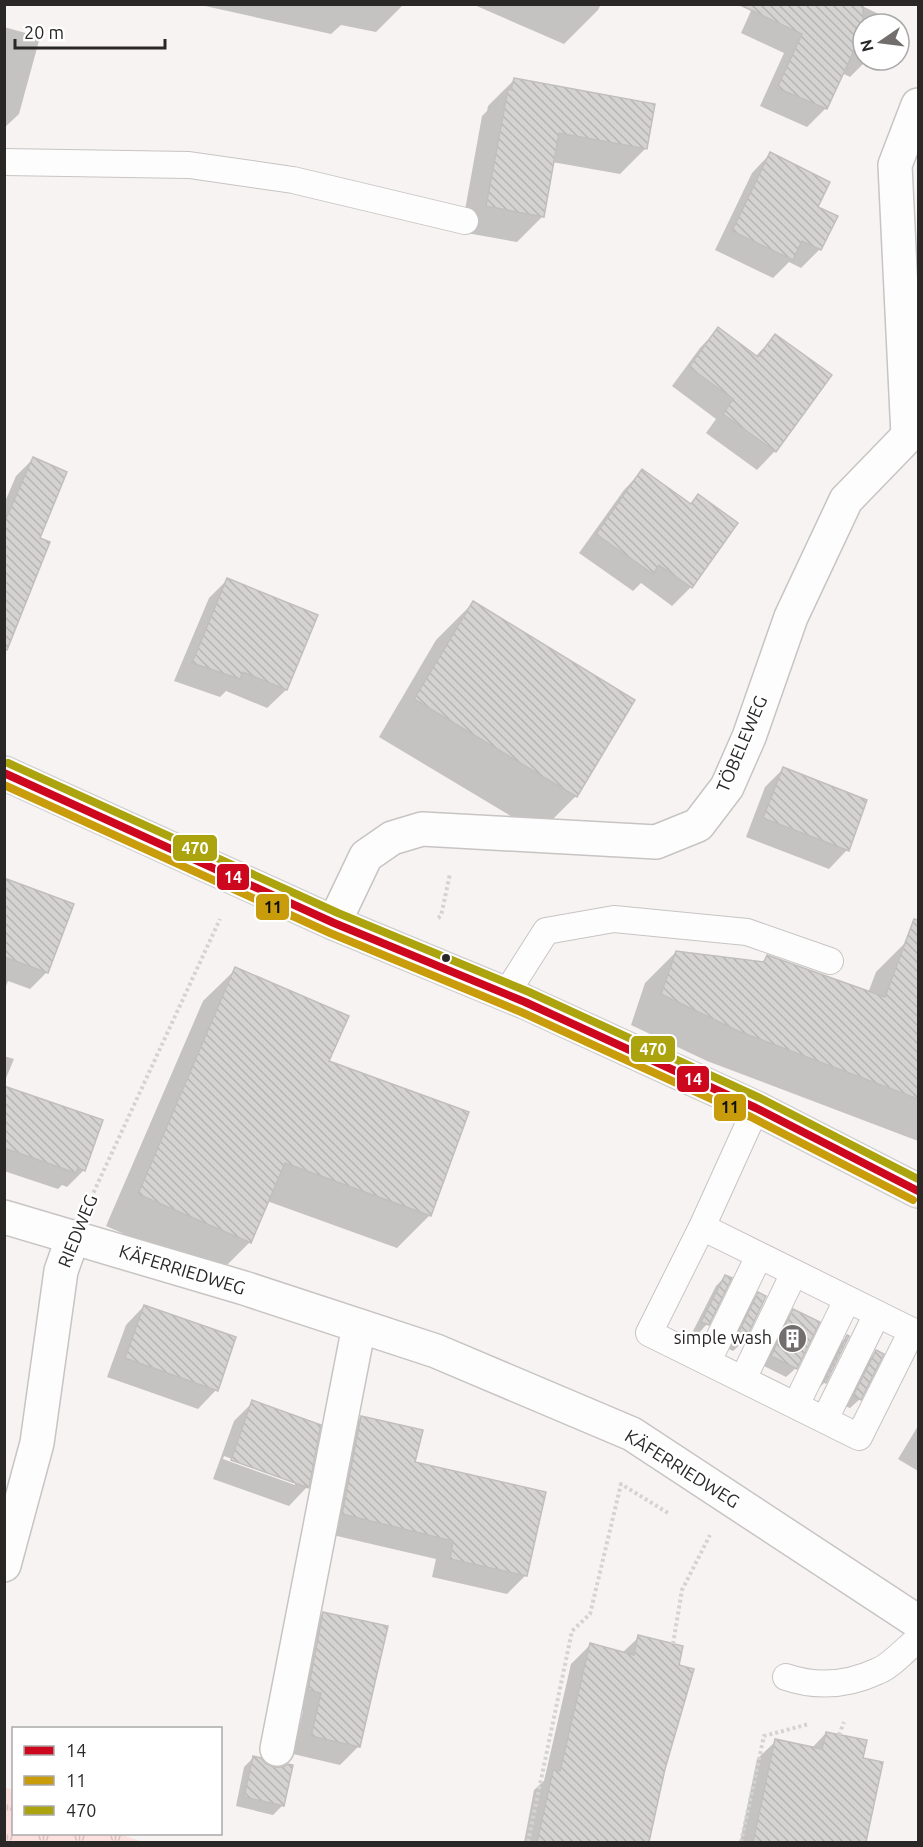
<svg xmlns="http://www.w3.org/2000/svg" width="923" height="1847" font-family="Ubuntu,sans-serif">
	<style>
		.grass { fill: url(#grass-tufts) }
		.shadow { fill: #0003; fill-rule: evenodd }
		.building { fill: url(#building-back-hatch); stroke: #c1bebe; stroke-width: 1.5 }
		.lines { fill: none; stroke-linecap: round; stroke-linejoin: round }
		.service-casing { stroke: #c7c4c3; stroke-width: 28 }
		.minor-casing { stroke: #c7c4c3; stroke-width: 36 }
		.primary-casing { stroke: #d1d0d0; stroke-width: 36 }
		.path { stroke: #d4d3d3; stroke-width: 4; stroke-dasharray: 3 3; stroke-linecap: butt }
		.service { stroke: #fefdfd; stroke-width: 26 }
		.minor { stroke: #fefdfd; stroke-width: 33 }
		.primary { stroke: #f4efee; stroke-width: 33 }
		.bus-1-casing { stroke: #fff; stroke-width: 12 }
		.bus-2-casing { stroke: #fff; stroke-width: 12 }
		.bus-3-casing { stroke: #fff; stroke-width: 12 }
		.bus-1 { stroke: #cc071e; stroke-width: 8 }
		.bus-2 { stroke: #c89c0a; stroke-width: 8 }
		.bus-3 { stroke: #aba40e; stroke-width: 8 }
		.bus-dot { fill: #2a2727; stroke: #fff; stroke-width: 2 }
		.labels { text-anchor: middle; stroke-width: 4.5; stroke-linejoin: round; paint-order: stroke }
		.street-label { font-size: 18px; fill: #2a2727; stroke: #fff }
		.poi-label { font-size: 18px; fill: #2a2727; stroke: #fff; text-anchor: end }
		.line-badge { stroke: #fff; stroke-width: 2 }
		.badge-label { font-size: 16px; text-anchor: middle; font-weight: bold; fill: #fff }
		.pale-badge-label { font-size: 16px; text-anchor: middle; font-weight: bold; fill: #111 }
	</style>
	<defs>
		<pattern id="grass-tufts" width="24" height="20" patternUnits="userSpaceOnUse" patternTransform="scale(1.5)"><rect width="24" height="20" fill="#fbe0de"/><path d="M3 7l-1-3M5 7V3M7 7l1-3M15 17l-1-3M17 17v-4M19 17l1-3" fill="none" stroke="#d7c0be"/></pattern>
		<pattern id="building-back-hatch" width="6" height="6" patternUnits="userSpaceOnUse" patternTransform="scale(1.5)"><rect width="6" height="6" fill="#d5d3d2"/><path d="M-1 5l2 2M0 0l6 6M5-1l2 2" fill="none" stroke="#b7b5b4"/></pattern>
	</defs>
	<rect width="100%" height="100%" fill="#f7f3f3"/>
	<path class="grass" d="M4,1787l9,3 1,44h106l23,8h-138z"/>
	<g class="shadow">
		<path d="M196,4h208l-28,28 -35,-7 -10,9z"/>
		<path d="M472,4h129l-3,6 -34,34z"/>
		<path d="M754,4h104l29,14 -3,6h-21v36h4l-17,17 -8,-4 -16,35 -19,19 -47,-21 24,-53 -43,-20z"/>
		<path d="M4,27l36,10 -21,77 -15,14z"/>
		<path d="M514,80l132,68 -26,26 -68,-12 -9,54 -26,26 -56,-10 21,-116 5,-5 1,-5z"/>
		<path d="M770,154l46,53 4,42 -19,19 -12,-6 -16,16 -58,-28 37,-77z"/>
		<path d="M718,329l37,28 20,-21v115l-18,19 -51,-37 10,-14 -44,-33 28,-38z"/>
		<path d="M33,459l-29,145v-100l12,-28z"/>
		<path d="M642,471l47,34 9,-9 -7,91 -19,19 -31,-23 -8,8 -54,-38 45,-63z"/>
		<path d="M228,579l88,37 -30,74 -19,18 -41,-17 -6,6 -46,-16 35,-83z"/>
		<path d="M473,603l103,193 -37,37 -160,-96 57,-97z"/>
		<path d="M783,769l64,81 -18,19 -83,-32 19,-50z"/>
		<path d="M4,880l43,92 -17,17 -22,-8 -4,10z"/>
		<path d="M907,941l11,4v196l-211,-80 -76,-36 14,-42 31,-31 85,11 6,-6 101,36 8,-21z"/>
		<path d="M236,969l91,92 103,154 -33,33 -130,-47 -17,41 -33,33 -111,-49 97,-225z"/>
		<path d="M4,1056l10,3 -10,24z"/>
		<path d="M4,1088l80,82 -17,17 -5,-2 -4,4 -54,-18z"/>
		<path d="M725,1277l-18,47 -9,10 -5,-3 23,-45z"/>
		<path d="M759,1293l-16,49 -10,9 -6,-3 22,-45z"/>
		<path d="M144,1306l72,84 -18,19 -91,-32 19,-52z"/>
		<path d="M794,1311l2,57 -10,9 -24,-12 22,-45z"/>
		<path d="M847,1337l-22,45 -9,9 21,-45z"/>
		<path d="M876,1352l-16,47 -10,9 -5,-2 22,-45z"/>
		<path d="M253,1402l54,85 -18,19 -76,-27 21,-58zM224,1456l71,26v3l-72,-26z"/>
		<path d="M361,1417l52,46 113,112 -19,19 -75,-17 4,-18 -112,-26 19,-97z"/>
		<path d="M918,1426v45l-20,-12z"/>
		<path d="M323,1613l36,133 -19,19 -47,-11 10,-43 -13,-3 15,-76z"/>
		<path d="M639,1637l25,132 -16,73h-124l10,-52 10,-9 27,-117 19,-19 32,8z"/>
		<path d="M826,1733l35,26 20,4 -17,79h-124l17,-83 19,-18 36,7z"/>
		<path d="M253,1758l30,47 -10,10 -37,-9 8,-39z"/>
	</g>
	<g class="building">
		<path d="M738,4h125v27l-36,78 -50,-21 25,-54z"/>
		<path d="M514,78l141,26 -8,45 -88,-16 -15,84 -58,-11 22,-117 3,1z"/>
		<path d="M770,152l60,30 -12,25 20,9 -17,34 -19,-9 -9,19 -61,-29z"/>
		<path d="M718,327l40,30 17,-23 57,41 -56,77 -53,-38 10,-15 -44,-32z"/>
		<path d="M33,457l34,15 -27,66 10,4 -43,108 -3,-1v-126z"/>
		<path d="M642,469l49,35 7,-10 40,29 -46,65 -33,-23 -6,9 -57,-40z"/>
		<path d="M227,578l91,37 -31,75 -44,-18 -3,7 -48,-16z"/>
		<path d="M473,601l162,99 -58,97 -163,-98z"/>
		<path d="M783,767l84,33 -18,51 -86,-33z"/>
		<path d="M4,878l70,26 -26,69 -44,-16z"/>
		<path d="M914,919l4,1v179l-180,-68 -77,-37 15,-43 88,11 3,-7 118,42z"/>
		<path d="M235,967l114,49 -20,45 140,51 -38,104 -146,-53 -34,80 -113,-49z"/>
		<path d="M4,1086l99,34 -18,51 -7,-3 -2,5 -72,-25z"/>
		<path d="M725,1275l7,3 -23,47 -8,-3z"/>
		<path d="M758,1292l8,4 -22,47 -8,-5z"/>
		<path d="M144,1305l92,32 -18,54 -93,-33z"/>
		<path d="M793,1309l27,13 -23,47 -26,-13z"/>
		<path d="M847,1335l2,1 -23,47 -2,-1z"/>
		<path d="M876,1350l8,4 -23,46 -8,-4z"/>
		<path d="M252,1400l69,25 -12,63 -78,-28z"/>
		<path d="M361,1416l62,14 -8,32 131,30 -19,84 -77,-17 3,-18 -111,-27z"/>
		<path d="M323,1612l65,14 -28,121 -49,-11 10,-43 -13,-3z"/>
		<path d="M638,1635l45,11 -4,19 15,4 -29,100 -16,73h-112l16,-72 7,1 30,-128 44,12z"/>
		<path d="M826,1732l41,8 -4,18 20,4 -17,80h-113l22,-103 47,10z"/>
		<path d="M253,1756l8,2 4,5 8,4h10l5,-3 5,1 -9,41 -40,-9z"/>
	</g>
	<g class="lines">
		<defs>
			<g id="service">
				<path d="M4,162l185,3 104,15 172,41"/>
				<path d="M506,994l40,-63 68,-12 133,13 83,29"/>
				<path d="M702,1227l210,104 -53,106 -210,-104z"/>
				<path d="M702,1227l54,-119"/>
				<path d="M708,1361l51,-105"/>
				<path d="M743,1379l51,-106"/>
				<path d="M796,1405l51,-105"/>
				<path d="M825,1419l52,-105"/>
				<path d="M786,1677c32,11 62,8 92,-6 13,-5 29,-23 40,-32"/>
			</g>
			<g id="minor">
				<path d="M908,436l-13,-271 23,-60"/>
				<path d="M334,923l32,-67 26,-18 30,-9 234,13 42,-17 29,-38 22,-50 42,-120 55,-117 62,-64 10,-2"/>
				<path d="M4,1217l240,71 192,63 196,83 286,188"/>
				<path d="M4,1565l33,-122 24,-172 12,-34"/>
				<path d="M277,1749l82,-423"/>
			</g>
			<path id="primary" d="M4,773l330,150 191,79 231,106 162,83"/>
		</defs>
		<use href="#service" class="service-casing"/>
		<use href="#minor" class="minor-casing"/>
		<use href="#primary" class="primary-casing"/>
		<g class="path">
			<path d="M438,918l3,-2 9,-42"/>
			<path d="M91,1198l129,-279"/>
			<path d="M673,1644l9,-54 28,-55"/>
			<path d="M839,1735l5,-13"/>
			<path d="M528,1842l44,-211 18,-17 31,-130 47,29"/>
			<path d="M741,1842l23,-106 45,-12"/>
		</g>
		<use href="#service" class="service"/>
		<use href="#minor" class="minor"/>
		<use href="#primary" class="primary"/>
		<defs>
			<path id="bus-1" d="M4,773l330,150 191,79 231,106 162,83"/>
			<path id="bus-2" d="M4,785l326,148 191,79 230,105 162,83"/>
			<path id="bus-3" d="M8,763l330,150 191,79 231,106 158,81"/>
		</defs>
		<use href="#bus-1" class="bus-1-casing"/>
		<use href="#bus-2" class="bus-2-casing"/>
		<use href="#bus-3" class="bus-3-casing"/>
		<use href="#bus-1" class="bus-1"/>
		<use href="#bus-2" class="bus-2"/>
		<use href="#bus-3" class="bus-3"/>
	</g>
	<defs>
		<symbol id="building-disc" viewBox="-11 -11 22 22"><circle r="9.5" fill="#726e6e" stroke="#fff"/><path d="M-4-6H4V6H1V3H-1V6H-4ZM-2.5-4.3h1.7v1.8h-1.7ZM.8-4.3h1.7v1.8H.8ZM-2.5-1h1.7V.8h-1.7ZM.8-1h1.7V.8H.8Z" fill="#fff"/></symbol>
	</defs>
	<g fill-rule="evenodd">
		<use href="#building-disc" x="776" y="1322" width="33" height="33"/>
	</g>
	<circle class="bus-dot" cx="446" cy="958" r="5"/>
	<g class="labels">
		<g class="street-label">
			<text transform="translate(742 744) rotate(-67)" y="6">TÖBELEWEG</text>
			<text transform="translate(78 1231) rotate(-68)" y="6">RIEDWEG</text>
			<text transform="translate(182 1270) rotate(17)" y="6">KÄFERRIEDWEG</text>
			<text transform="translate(682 1469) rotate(32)" y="6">KÄFERRIEDWEG</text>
		</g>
		<g class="poi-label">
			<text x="772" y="1344">simple wash</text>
		</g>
	</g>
	<g class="line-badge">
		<rect x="172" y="834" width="46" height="28" rx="6" fill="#aba40e"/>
		<rect x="216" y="863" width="34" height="28" rx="6" fill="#cc071e"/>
		<rect x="255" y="893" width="35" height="28" rx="6" fill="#c89c0a"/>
		<rect x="630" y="1035" width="46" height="28" rx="6" fill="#aba40e"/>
		<rect x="676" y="1065" width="34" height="28" rx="6" fill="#cc071e"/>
		<rect x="713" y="1093" width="34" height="29" rx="6" fill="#c89c0a"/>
	</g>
	<g class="badge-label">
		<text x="195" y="854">470</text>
		<text x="233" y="883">14</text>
		<text x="653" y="1055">470</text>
		<text x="693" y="1085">14</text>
	</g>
	<g class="pale-badge-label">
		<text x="273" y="913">11</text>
		<text x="730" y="1113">11</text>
	</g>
	<rect width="923" height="1847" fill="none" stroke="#2a2727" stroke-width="12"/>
	<rect x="12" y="1727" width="210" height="108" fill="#ffffff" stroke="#aaa9a9" stroke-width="1.5"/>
	<rect x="24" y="1746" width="30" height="9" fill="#cc071e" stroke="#aaa9a9" stroke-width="1.5"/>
	<text x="66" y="1757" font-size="18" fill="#2a2727">14</text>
	<rect x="24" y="1776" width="30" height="9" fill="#c89c0a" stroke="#aaa9a9" stroke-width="1.5"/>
	<text x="66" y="1787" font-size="18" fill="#2a2727">11</text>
	<rect x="24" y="1806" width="30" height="9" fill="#aba40e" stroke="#aaa9a9" stroke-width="1.5"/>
	<text x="66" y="1817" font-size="18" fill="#2a2727">470</text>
	<g transform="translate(881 42) rotate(256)"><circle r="28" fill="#ffffff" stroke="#aaa9a9" stroke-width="1.5"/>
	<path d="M0-4.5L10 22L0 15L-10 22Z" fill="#726e6e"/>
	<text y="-9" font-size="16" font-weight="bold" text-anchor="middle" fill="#2a2727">N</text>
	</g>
	<path d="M15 39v9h150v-9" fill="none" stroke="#2a2727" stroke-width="3"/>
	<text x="24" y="39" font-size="18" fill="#2a2727" stroke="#ffffff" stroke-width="4.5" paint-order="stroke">20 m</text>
</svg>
